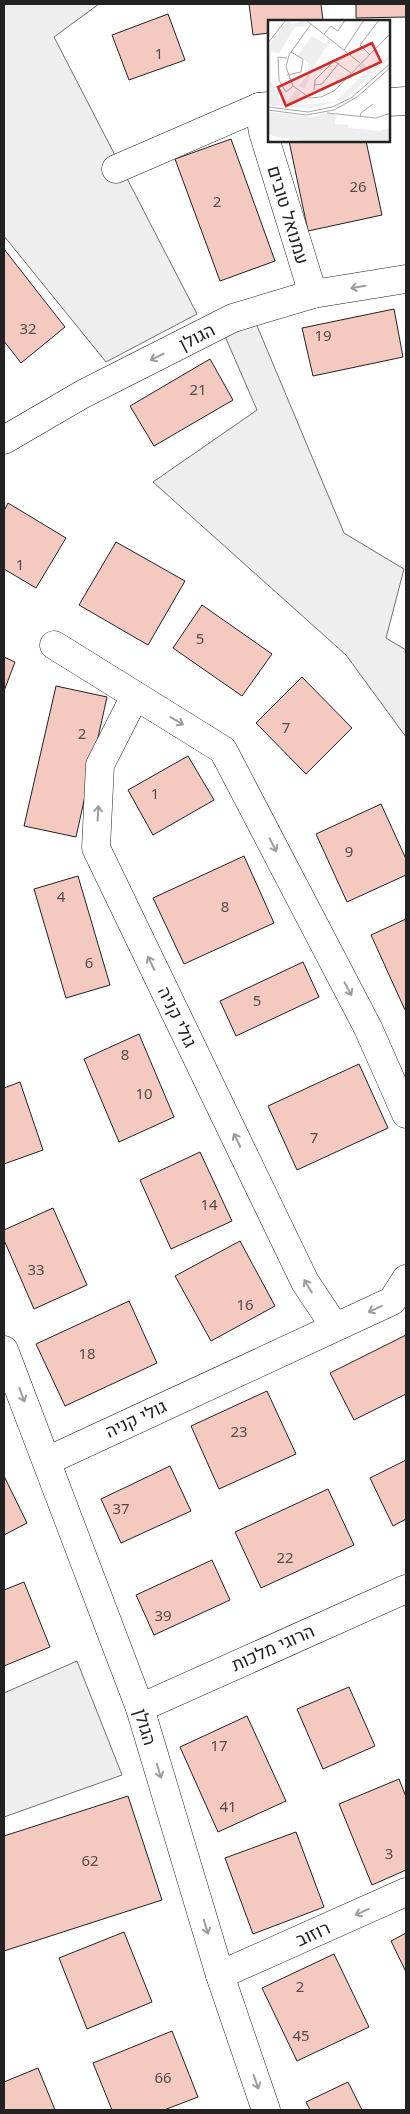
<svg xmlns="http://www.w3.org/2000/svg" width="410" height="2114" font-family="'Noto Sans',Heebo,sans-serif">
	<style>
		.green { fill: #eee; stroke: #6f6f6f }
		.building { fill: #f3c9c0; stroke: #222 }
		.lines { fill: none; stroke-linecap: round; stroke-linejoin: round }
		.street-casing { stroke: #222; stroke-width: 29 }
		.street { stroke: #fff; stroke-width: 28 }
		.oneway { stroke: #9c9c9c }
		.labels { text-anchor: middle; stroke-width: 4; stroke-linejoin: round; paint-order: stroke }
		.number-label { font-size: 15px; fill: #564c4a }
		.street-label { font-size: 18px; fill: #222; stroke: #fff }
		.inset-road { fill: none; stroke: #a7a7a7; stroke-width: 1 }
		.view { fill: #d62828; fill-opacity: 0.15; stroke: #d62828; stroke-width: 2.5 }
		.inset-edge { fill: none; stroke: #222; stroke-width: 2.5 }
	</style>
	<rect width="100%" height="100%" fill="#fff"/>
	<g class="green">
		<path d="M4,4h95l-45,33 143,277 -91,48 -102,-126z"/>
		<path d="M255,321l89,212 60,36 -18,69 20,12v87l-60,-82 -193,-173 104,-72 -33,-76z"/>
		<path d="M77,1661l45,114 -118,42v-124z"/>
	</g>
	<g class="building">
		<path d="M249,4h72l2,17h-54v12l-16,2z"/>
		<path d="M356,4h50v13l-50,1z"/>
		<path d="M168,14l17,46 -56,20 -17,-45z"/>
		<path d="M231,139l44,122 -55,20 -45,-122z"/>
		<path d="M289,141h77l16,74 -74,16z"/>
		<path d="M4,249l61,78 -44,36 -17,-22z"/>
		<path d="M394,309l9,48 -90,19 -11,-48z"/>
		<path d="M210,359l23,41 -79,46 -24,-40z"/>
		<path d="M8,503l58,35 -30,50 -32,-19v-58z"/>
		<path d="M116,542l69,39 -37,64 -69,-40z"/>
		<path d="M202,605l70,49 -30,42 -69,-48z"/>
		<path d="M4,657l11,5 -11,29z"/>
		<path d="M302,677l50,51 -46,46 -50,-51z"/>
		<path d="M56,686l51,11 -31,140 -52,-11z"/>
		<path d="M188,756l26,44 -61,35 -25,-45z"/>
		<path d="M381,804l25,55v16l-59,27 -31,-68z"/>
		<path d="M244,856l30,67 -90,41 -31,-66z"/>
		<path d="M78,876l32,109 -44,13 -32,-109z"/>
		<path d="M406,919v90l-1,1 -34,-75z"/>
		<path d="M303,962l16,35 -83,39 -16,-35z"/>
		<path d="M139,1034l35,83 -55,25 -35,-83z"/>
		<path d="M359,1064l29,64 -91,42 -29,-64z"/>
		<path d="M20,1082l23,68 -39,14v-76z"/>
		<path d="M200,1152l32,69 -61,28 -31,-69z"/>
		<path d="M53,1208l34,77 -53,24 -30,-69v-10z"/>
		<path d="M240,1241l35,65 -64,35 -36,-65z"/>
		<path d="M129,1301l28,62 -92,43 -29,-62z"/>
		<path d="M406,1335v59l-52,26 -24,-47z"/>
		<path d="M267,1391l29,63 -77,35 -28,-63z"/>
		<path d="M406,1460v59l-13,7 -23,-48z"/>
		<path d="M170,1466l21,45 -70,32 -20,-44z"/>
		<path d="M4,1476l23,47 -23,12z"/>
		<path d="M328,1489l26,56 -93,43 -26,-56z"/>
		<path d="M212,1560l18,40 -76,35 -18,-40z"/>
		<path d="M24,1582l26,65 -46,19v-76z"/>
		<path d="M349,1687l26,59 -52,23 -26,-60z"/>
		<path d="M247,1716l39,85 -68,31 -38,-85z"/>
		<path d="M399,1779l7,18v73l-34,15 -33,-81z"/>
		<path d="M128,1796l34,104 -158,51v-115z"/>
		<path d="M296,1832l28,75 -71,27 -28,-76z"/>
		<path d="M124,1932l28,70 -65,27 -28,-71z"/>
		<path d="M406,1933v39l-15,-31z"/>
		<path d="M334,1954l35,73 -72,34 -35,-73z"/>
		<path d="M172,2031l26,66 -34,13h-52l-19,-47z"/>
		<path d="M38,2068l17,42h-51v-28z"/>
		<path d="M348,2082l14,28h-52l-4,-8z"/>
	</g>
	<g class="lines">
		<defs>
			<g id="street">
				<path d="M389,102l17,-1"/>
				<path d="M269,106l-10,1 4,25 50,162"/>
				<path d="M116,169l143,-62"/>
				<path d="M4,440l79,-46 150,-76 80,-24 93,-15"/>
				<path d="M54,645l169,105 145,278 38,86"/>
				<path d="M135,696l-35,69 -4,83 209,434 30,45"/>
				<path d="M4,1350l136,358 80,267 46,135"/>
				<path d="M47,1461l345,-160 14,-22"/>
				<path d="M140,1708l266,-119"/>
				<path d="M220,1975l186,-83"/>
			</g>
		</defs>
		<use href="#street" class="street-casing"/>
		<use href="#street" class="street"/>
	</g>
	<defs><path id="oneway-shaft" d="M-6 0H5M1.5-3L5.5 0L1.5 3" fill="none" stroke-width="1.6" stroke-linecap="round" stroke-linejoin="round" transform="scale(1.25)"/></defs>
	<g class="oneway">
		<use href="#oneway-shaft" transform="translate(358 287) rotate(171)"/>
		<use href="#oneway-shaft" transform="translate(157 357) rotate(153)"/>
		<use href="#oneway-shaft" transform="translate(177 721) rotate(31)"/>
		<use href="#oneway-shaft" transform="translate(98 813) rotate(-87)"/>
		<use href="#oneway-shaft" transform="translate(273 845) rotate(62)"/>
		<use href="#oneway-shaft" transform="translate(151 963) rotate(-116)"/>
		<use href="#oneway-shaft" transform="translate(348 989) rotate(62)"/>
		<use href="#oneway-shaft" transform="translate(237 1140) rotate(-116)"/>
		<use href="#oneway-shaft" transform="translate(308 1286) rotate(-121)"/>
		<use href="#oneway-shaft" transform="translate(375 1309) rotate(155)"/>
		<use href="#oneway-shaft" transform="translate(22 1395) rotate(69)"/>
		<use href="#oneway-shaft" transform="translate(159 1771) rotate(73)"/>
		<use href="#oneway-shaft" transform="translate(362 1912) rotate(156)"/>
		<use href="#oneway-shaft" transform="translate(206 1927) rotate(73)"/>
		<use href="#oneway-shaft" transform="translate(256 2082) rotate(71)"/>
	</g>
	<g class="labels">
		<g class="number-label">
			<text x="159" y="59">1</text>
			<text x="358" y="192">26</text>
			<text x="217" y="207">2</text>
			<text x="28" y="334">32</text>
			<text x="323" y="341">19</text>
			<text x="198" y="395">21</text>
			<text x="20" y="570">1</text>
			<text x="200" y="644">5</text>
			<text x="286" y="733">7</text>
			<text x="82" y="739">2</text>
			<text x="155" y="799">1</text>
			<text x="349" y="857">9</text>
			<text x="61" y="902">4</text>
			<text x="225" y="912">8</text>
			<text x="89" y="968">6</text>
			<text x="257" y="1006">5</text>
			<text x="125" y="1060">8</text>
			<text x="144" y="1099">10</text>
			<text x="314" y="1143">7</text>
			<text x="209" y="1210">14</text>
			<text x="36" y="1275">33</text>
			<text x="245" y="1310">16</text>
			<text x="87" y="1359">18</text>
			<text x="239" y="1437">23</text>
			<text x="121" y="1514">37</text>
			<text x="285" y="1563">22</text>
			<text x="163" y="1621">39</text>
			<text x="219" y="1751">17</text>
			<text x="228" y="1812">41</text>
			<text x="389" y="1859">3</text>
			<text x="90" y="1866">62</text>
			<text x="300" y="1992">2</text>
			<text x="301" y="2041">45</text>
			<text x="163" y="2083">66</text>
		</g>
		<g class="street-label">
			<text transform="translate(288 215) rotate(73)" y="6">עמנואל טובים</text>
			<text transform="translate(197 337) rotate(-27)" y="6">הגולן</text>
			<text transform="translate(177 1017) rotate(64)" y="6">גולי קניה</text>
			<text transform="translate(136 1419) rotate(-25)" y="6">גולי קניה</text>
			<text transform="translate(273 1648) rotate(-24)" y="6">הרוגי מלכות</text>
			<text transform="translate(145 1727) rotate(73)" y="6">הגולן</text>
			<text transform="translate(313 1934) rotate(-24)" y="6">רוזוב</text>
		</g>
	</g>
	<g transform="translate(268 20)">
		<rect width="122" height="122" fill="#fff"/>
		<path d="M35,0l4,6 -12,1 -16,26 -8,-1v29l9,18 7,3 9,-12 4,3 -4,9 6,3 33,-3 30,-29 -6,-5 4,-5 9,9 18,-17v3l-46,42 -33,8 -40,-2 -3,-4 2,-59 18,-22 5,3zM44,16l13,8 3,-5 3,2 -18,26 -8,22 -6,-3 -2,3 10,-14 2,-12 -11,-8zM0,92l44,5 16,-4 8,2 -1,9 13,1v3l32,3 10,-3v14h-82l-40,-7z" fill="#eee"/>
		<path class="inset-road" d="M38,0l54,43M43,4l-22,31 -3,12 7,19 17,12 11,-1 13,-6 57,-58M56,14l7,-8 7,5 7,-11M0,23l18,-23M76,30l20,-30M102,35l-10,-10 19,-25M19,38l-9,-1 1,23 7,12 7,-6M19,55l14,-3 2,-13 -12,-7M47,65l7,-1 17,-21M46,70l1,-10 19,-19 17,12M0,87l40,5 24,-5 19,-9 40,-35M0,90l38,5 28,-5 23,-13 34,-30M59,93l49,5 15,-5M92,97l1,-4 12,-9"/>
		<path class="view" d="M104,23l9,19 -95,44 -8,-19z"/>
		<rect width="122" height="122" class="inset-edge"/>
	</g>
	<rect width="410" height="2114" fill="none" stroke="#222222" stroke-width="10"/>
</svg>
